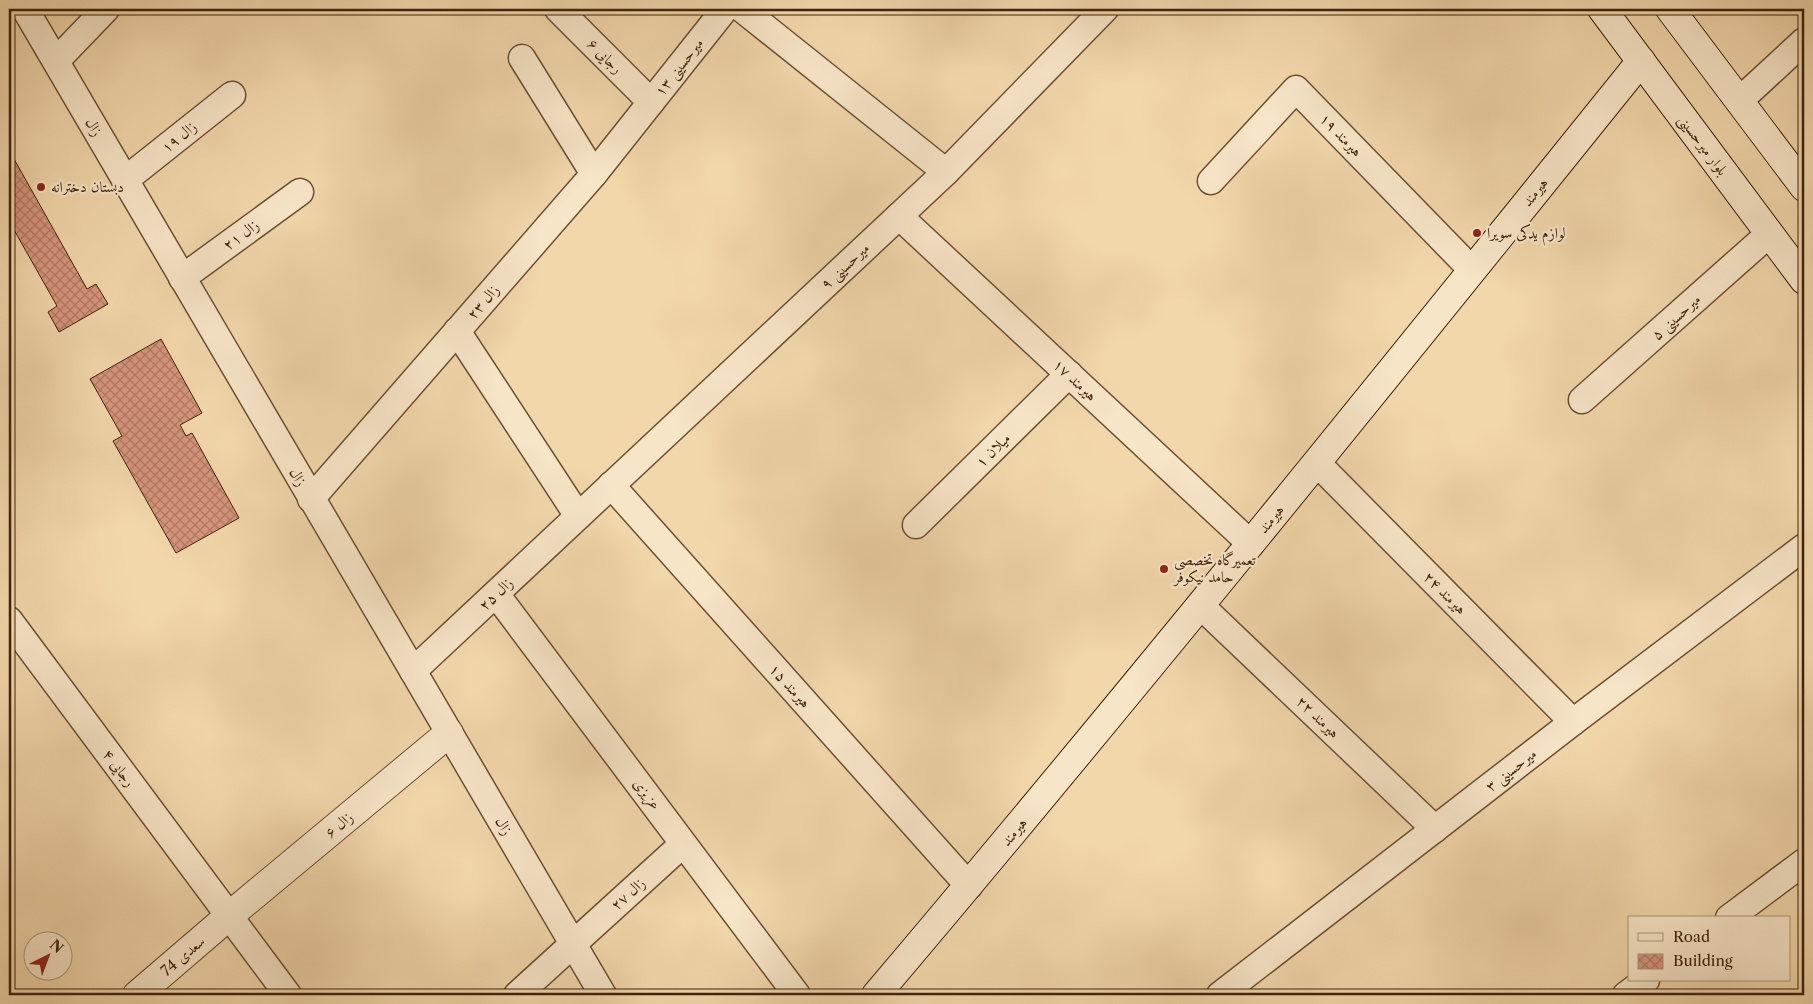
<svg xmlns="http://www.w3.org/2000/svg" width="1813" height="1004" font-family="'Libre Caslon Text',Amiri,serif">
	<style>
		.building { fill: url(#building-cross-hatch); stroke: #3f230e }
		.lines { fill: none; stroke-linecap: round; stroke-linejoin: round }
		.minor-casing { stroke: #6c5035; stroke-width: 29 }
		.tertiary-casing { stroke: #6c5035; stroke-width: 30 }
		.secondary-casing { stroke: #3f230e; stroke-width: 30 }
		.minor { stroke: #f7e5c8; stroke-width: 26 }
		.tertiary { stroke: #f7e5c8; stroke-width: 28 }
		.secondary { stroke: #f7e5c8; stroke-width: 28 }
		.poi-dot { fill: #8f2418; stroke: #f7e5c8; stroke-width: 2 }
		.labels { text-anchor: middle; stroke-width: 4.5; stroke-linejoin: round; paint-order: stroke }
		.street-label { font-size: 15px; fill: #3f230e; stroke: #f7e5c8 }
		.poi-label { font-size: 15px; fill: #3f230e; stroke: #f7e5c8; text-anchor: start }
	</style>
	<defs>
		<pattern id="building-cross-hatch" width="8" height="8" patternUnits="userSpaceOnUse" patternTransform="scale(1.25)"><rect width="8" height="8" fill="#d7957d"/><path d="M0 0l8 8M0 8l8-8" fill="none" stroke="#b07965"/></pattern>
	</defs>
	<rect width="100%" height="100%" fill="#f2d7ab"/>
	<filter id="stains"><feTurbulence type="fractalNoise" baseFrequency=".004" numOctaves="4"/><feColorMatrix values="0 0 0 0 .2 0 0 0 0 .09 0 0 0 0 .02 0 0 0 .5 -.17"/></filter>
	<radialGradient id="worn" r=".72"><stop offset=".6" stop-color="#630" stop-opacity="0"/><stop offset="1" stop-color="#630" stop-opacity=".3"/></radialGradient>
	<g class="building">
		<path d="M9,150l78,139 9,-5 12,20 -49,28 -11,-20 9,-6 -48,-85z"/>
		<path d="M161,339l41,74 -22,12 6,11 6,-3 47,85 -63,35 -63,-112 9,-5 -32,-57z"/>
	</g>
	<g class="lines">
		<defs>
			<g id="minor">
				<path d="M25,9l578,986"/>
				<path d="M558,9l93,93"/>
				<path d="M742,9l204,163"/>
				<path d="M522,58l72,116"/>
				<path d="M56,61l50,-52"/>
				<path d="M1739,101l65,-60"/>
				<path d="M125,180l107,-85"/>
				<path d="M1211,181l85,-92 176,181"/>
				<path d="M899,216l352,328"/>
				<path d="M182,278l118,-86"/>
				<path d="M457,331l121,185"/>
				<path d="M1582,400l187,-166"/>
				<path d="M1317,463l256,259"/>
				<path d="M611,485l358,401"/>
				<path d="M311,499l283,-325 131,-165"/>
				<path d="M916,525l153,-151"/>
				<path d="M496,594l301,401"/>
				<path d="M1200,605l235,224"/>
				<path d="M9,620l279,375"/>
				<path d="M413,671l533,-499 159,-163"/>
				<path d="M1729,918l75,-56"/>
				<path d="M517,995l166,-151"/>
				<path d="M1220,995l353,-273 231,-175"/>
				<path d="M1626,995l20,-15"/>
			</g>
			<path id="tertiary" d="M137,995l92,-79 220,-183"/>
			<g id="secondary">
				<path d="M1602,9l202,271"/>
				<path d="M1670,9l134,178"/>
				<path d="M876,995c260,-307 513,-621 765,-934"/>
			</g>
		</defs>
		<use href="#minor" class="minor-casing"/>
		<use href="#tertiary" class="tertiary-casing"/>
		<use href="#secondary" class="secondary-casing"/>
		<use href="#minor" class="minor"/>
		<use href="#tertiary" class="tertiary"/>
		<use href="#secondary" class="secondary"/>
	</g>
	<g class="poi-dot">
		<circle cx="41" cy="187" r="5"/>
		<circle cx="1477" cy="233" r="5"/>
		<circle cx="1164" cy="569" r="5"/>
	</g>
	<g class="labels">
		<g class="street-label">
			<text transform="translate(605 56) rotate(45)" y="5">رجایی ۶</text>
			<text transform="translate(679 67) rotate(-52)" y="5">میرحسینی ۱۳</text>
			<text transform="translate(94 127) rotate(60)" y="5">زال</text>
			<text transform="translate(1341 135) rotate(46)" y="5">هیرمند ۱۹</text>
			<text transform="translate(179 137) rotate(-38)" y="5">زال ۱۹</text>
			<text transform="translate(1703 145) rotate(53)" y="5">بلوار میرحسینی</text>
			<text transform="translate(1535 192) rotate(-51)" y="5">هیرمند</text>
			<text transform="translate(241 235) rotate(-36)" y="5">زال ۲۱</text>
			<text transform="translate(845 266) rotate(-43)" y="5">میرحسینی ۹</text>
			<text transform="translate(483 302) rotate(-49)" y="5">زال ۲۳</text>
			<text transform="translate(1676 317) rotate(-42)" y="5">میرحسینی ۵</text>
			<text transform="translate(1075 380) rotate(43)" y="5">هیرمند ۱۷</text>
			<text transform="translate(993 450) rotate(-44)" y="5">میلان ۱</text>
			<text transform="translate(298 477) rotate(60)" y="5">زال</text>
			<text transform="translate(1271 519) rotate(-51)" y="5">هیرمند</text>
			<text transform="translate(1445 593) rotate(45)" y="5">هیرمند ۲۴</text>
			<text transform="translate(496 594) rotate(-43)" y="5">زال ۲۵</text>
			<text transform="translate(790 686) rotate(48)" y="5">هیرمند ۱۵</text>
			<text transform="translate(1318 717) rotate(44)" y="5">هیرمند ۲۲</text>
			<text transform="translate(119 768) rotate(53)" y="5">رجایی ۴</text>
			<text transform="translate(1511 770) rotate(-38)" y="5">میرحسینی ۳</text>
			<text transform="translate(647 794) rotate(53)" y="5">عزیزی</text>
			<text transform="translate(339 825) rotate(-40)" y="5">زال ۶</text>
			<text transform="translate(504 826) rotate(60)" y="5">زال</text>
			<text transform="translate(1014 832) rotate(-50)" y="5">هیرمند</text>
			<text transform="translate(628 894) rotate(-42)" y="5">زال ۲۷</text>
			<text transform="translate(183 956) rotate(-41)" y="5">سعدی 74</text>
		</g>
		<g class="poi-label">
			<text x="51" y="192">دبستان دخترانه</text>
			<text x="1487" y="238">لوازم یدکی سویرا</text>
			<text x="1174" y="565">تعمیرگاه تخصصی<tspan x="1174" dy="17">حامد نیکوفر</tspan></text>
		</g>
	</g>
	<rect width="1813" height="1004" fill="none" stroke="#f2d7ab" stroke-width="30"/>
	<rect x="10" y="10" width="1793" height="984" fill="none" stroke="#3f230e" stroke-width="2.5"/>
	<rect x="15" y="15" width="1783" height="974" fill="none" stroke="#3f230e"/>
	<rect x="1628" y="916" width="162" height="65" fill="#f7e5c8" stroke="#ad977e"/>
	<rect x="1638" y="933" width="25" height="8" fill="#f7e5c8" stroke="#ad977e"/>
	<text x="1673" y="942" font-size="15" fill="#3f230e">Road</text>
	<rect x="1638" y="954" width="25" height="15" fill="url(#building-cross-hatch)" stroke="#ad977e"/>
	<text x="1673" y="966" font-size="15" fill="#3f230e">Building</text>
	<g transform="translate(48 956) rotate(42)"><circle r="24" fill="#f7e5c8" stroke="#ad977e"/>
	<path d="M0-4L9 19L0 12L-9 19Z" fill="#8f2418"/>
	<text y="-8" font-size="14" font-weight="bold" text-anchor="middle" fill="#3f230e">N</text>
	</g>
	<rect width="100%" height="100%" filter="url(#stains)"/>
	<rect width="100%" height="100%" fill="url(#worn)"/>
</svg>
